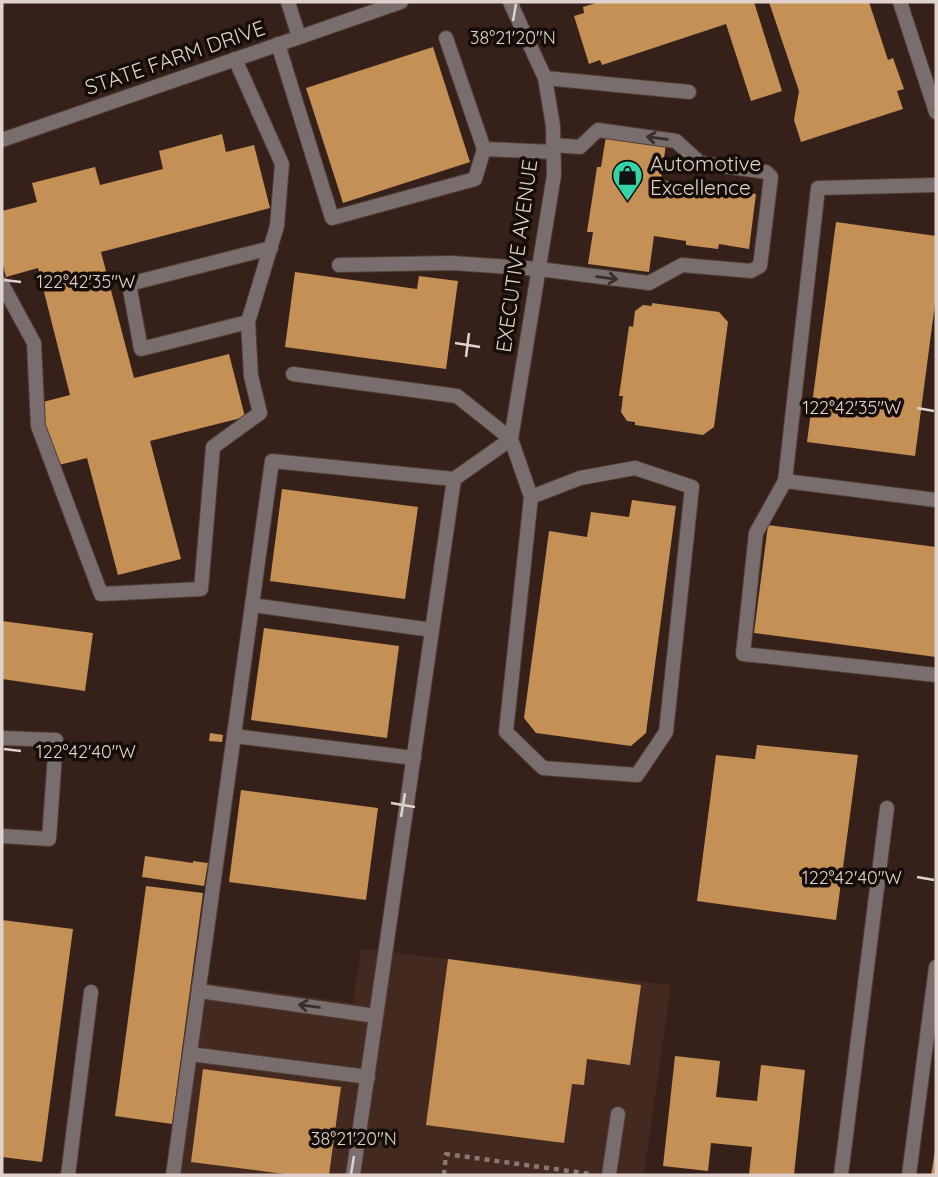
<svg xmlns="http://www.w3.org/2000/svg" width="938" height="1177" font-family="Quicksand,sans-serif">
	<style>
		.built { fill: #43291f }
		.building { fill: #c59055 }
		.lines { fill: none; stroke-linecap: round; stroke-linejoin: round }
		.lane-casing { stroke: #503d35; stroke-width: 16 }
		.street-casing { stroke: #503d35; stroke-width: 16 }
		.path { stroke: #897770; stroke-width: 4.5; stroke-dasharray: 5 5; stroke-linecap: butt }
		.lane { stroke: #796d6d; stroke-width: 14 }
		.street { stroke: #796d6d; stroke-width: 14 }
		.oneway { stroke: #392f2c }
		.ticks { fill: none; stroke: #dfd1cb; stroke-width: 2.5 }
		.labels { text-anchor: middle; stroke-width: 7; stroke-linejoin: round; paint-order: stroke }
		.street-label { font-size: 21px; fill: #dfd1cb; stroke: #160d09 }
		.poi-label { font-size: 21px; fill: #dfd1cb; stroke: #160d09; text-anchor: start }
		.ticks-label { font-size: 18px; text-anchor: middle; fill: #dfd1cb; stroke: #160d09; stroke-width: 7; stroke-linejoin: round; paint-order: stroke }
	</style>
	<rect width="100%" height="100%" fill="#352119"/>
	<path class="built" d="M361,949l310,36 -27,190h-477l29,-194 157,22z"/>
	<g class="building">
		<path d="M599,2h155l28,89 -31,10 -25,-77 -124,41 -2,-5 -11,4 -15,-48 10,-3 -1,-6z"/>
		<path d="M769,2h100l19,58 5,-2 11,31 -7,2 6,18 -102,33 -7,-22 5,-29z"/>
		<path d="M433,47l37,115 -127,41 -37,-115z"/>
		<path d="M222,134l4,18 28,-7 16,63 -169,44 33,126 95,-24 16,63 -95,24 31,118 -63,16 -31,-117 -32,8 -16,-63 31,-8 -32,-127 -32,9 -4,-16v-50l35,-9 -5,-19 63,-16 5,18 63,-16 -4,-18z"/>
		<path d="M606,136l60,8 -5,36 32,5 1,-5 33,5 -1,4 30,5 -7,55 -30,-5 -1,5 -32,-4v-4l-32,-5 -5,36 -61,-8 5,-32h-6l10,-65h4z"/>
		<path d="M836,222l100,14v60l-21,160 -108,-14z"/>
		<path d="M295,272l122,17 2,-13 39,5 -12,88 -161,-22z"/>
		<path d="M652,303l67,9 9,10 -14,105 -11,8 -68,-10v-3l-8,-1 -6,-9 2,-16h-4l10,-70 4,1 2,-16 8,-6 9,1z"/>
		<path d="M282,489l136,18 -13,92 -135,-18z"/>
		<path d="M632,500l44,6 -30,227 -15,13 -95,-13 -12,-15 25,-187 38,6 4,-25 38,5z"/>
		<path d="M768,525l168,22v110l-182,-24z"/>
		<path d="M2,621l91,12 -8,58 -83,-12z"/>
		<path d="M264,628l135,18 -12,92 -136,-18z"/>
		<path d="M210,733l13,2 -1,7 -13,-1z"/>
		<path d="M757,745l101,10 -22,165 -139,-19 19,-146 39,4z"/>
		<path d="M241,790l137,18 -12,92 -137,-18z"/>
		<path d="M145,856l48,7v-2l15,2 -4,23 -62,-9z"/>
		<path d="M146,886l57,7 -31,231 -57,-8z"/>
		<path d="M2,920l71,9 -31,233 -40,-5z"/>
		<path d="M448,959l193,26 -11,80 -43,-6 -3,26 -12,-1 -8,59 -138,-18z"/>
		<path d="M675,1056l45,5 -4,36 41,4 4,-36 44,5 -11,105h-45l3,-28 -41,-4 -3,28 -45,-5z"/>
		<path d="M203,1069l138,18 -12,88h-37l-101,-13z"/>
		<path d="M935,1151h1v24h-5z"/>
	</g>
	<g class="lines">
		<defs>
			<g id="lane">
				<path d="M288,2l11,35"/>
				<path d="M900,2l36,110"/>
				<path d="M446,38l38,111 69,3"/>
				<path d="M278,44l54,174 143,-39 9,-30"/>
				<path d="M235,59l47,105 -5,62 -29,96 -107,27 -12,-65 142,-36"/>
				<path d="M545,78l144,14"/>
				<path d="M936,185l-118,3 -33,293 151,19"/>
				<path d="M339,265l113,-2 87,6 110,14 33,-18 69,6 9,-5 11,-89 -5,-5 -66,-9 -24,-22 -78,-11 -18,17 -27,-2"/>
				<path d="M2,284l32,59 4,83 63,168 100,-5 12,-142 47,-34 -9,-37 -3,-54"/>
				<path d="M293,374l164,22 54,43 20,58 -25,235 37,36 94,7 29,-43 26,-245 -57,-19 -55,10 -49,19"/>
				<path d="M454,479l57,-40"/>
				<path d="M785,481l-29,52 -13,121 193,21"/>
				<path d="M252,605l180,25"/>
				<path d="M234,736l180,22"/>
				<path d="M2,738l54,2 -7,99 -47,-3"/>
				<path d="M199,991l177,25"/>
				<path d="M190,1054l178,23"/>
				<path d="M68,1175l23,-183"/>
				<path d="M173,1175l99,-714 182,18 -101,696"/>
				<path d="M609,1175l9,-61"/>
				<path d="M841,1175l46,-367"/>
				<path d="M909,1175l27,-208"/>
			</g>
			<g id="street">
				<path d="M510,2l35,76 8,48 1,49 -43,264"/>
				<path d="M2,140l399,-138"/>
			</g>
		</defs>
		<use href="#lane" class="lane-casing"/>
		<use href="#street" class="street-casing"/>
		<path class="path" d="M444,1175l2,-21 145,20"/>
		<use href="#lane" class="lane"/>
		<use href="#street" class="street"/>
	</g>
	<defs><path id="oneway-shaft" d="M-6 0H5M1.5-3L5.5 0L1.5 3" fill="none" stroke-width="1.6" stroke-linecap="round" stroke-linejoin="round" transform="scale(1.75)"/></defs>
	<g class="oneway">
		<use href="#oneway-shaft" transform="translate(657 138) rotate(-172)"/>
		<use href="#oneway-shaft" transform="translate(607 278) rotate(7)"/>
		<use href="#oneway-shaft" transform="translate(309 1006) rotate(-172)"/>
	</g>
	<path class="ticks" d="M513,21l3,-17M4,280l17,2M455,343l25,4M466,357l3,-24M917,408l17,3M4,749l17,2M391,803l24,4M401,817l4,-24M917,877l17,3M351,1174l3,-18"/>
	<defs>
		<symbol id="shop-pin" viewBox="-11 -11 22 30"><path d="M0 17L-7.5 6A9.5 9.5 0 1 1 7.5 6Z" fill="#34d4a8" stroke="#160d09"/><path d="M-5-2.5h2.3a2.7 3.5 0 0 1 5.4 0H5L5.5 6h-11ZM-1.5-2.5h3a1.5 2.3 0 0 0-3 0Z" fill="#111"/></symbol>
	</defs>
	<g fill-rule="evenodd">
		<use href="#shop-pin" x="610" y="158" width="35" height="47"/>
	</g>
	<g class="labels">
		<g class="street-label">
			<text transform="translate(175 58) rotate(-19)" y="7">STATE FARM DRIVE</text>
			<text transform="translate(517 256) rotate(-82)" y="7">EXECUTIVE AVENUE</text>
		</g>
		<g class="poi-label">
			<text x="650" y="171">Automotive<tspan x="650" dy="24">Excellence</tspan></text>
		</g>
	</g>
	<g class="ticks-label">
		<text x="513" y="44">38°21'20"N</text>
		<text x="86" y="288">122°42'35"W</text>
		<text x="852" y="414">122°42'35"W</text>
		<text x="86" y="758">122°42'40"W</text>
		<text x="852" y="884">122°42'40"W</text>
		<text x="354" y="1145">38°21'20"N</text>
	</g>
	<rect width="938" height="1177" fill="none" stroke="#dfd1cb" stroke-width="7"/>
</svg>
